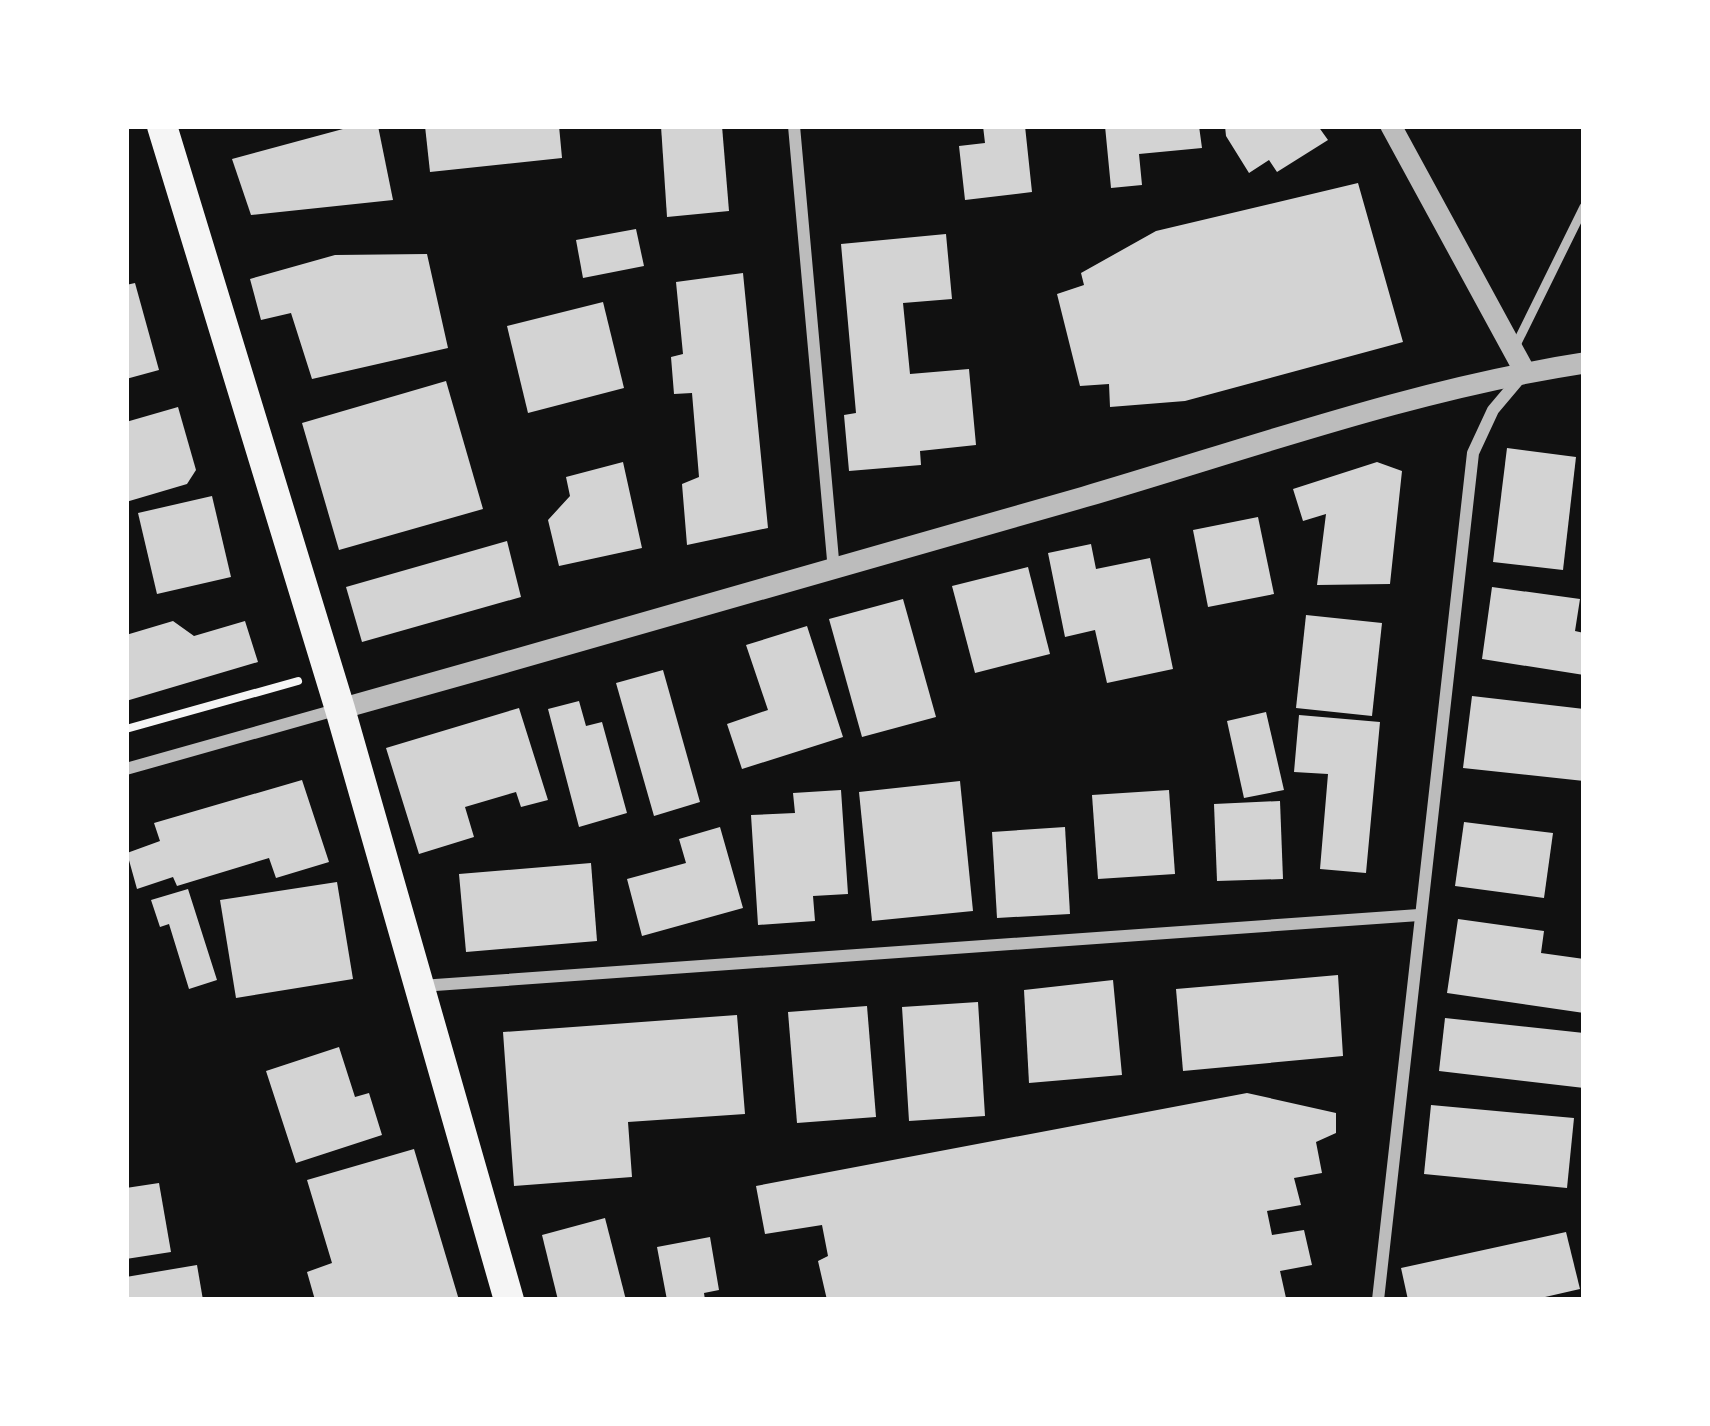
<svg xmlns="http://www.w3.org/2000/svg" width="1710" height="1426" font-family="Helvetica,sans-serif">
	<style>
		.building { fill: #d3d3d3 }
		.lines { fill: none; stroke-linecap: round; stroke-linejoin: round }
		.path { stroke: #f5f5f5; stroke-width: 8 }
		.service { stroke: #bcbcbc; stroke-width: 9 }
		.minor { stroke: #bcbcbc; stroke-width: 12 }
		.tertiary { stroke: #bcbcbc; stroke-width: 21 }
		.primary { stroke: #f5f5f5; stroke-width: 30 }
	</style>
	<rect width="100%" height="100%" fill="#111"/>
	<g class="building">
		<path d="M354,126h24l15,74 -142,15 -19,-56z"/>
		<path d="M425,126h134l3,32 -132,14z"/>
		<path d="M661,126h61l7,85 -62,6z"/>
		<path d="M983,126h42l7,66 -67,8 -6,-54 26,-3z"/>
		<path d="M1105,126h94l3,22 -63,6 3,31 -31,3z"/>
		<path d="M1225,126h93l10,14 -51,32 -8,-12 -20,13 -23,-37z"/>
		<path d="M1358,183l45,159 -218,59 -75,6 -1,-23 -29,2 -23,-92 27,-9 -3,-12 75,-42z"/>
		<path d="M636,229l8,37 -61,12 -7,-38z"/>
		<path d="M946,234l6,65 -49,4 7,71 59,-5 7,76 -56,6 1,14 -72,6 -5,-56 12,-2 -15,-169z"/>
		<path d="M427,254l21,94 -136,31 -21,-66 -30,7 -11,-41 85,-24z"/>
		<path d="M743,273l25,255 -81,17 -5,-61 17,-7 -7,-84 -18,1 -3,-37 12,-3 -7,-72z"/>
		<path d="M135,283l24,87 -33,9v-94z"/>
		<path d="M603,302l21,86 -96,25 -21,-87z"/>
		<path d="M446,381l37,128 -144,41 -37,-127z"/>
		<path d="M178,407l18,63 -9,14 -61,18v-80z"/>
		<path d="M1507,448l69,9 -13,113 -70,-8z"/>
		<path d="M623,462l19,86 -83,18 -11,-46 22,-24 -4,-19z"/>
		<path d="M1377,462l25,9 -12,113 -73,1 9,-71 -23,7 -10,-32z"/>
		<path d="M212,496l19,81 -74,17 -19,-81z"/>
		<path d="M1258,517l16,77 -66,13 -15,-77z"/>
		<path d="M507,541l14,56 -159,45 -16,-55z"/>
		<path d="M1091,544l5,25 54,-11 23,111 -66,14 -12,-53 -30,7 -17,-84z"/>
		<path d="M1028,567l22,87 -75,19 -23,-87z"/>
		<path d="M1492,587l88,12 -5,32 9,2v42l-102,-16z"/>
		<path d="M903,599l33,118 -74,20 -33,-118z"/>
		<path d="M1306,615l76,8 -10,93 -76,-8z"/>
		<path d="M173,621l21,15 51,-15 13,41 -132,39v-66z"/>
		<path d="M807,626l36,111 -101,32 -15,-45 41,-14 -22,-65z"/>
		<path d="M663,670l37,132 -46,14 -38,-133z"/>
		<path d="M1472,696l112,13v72l-121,-13z"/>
		<path d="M579,701l7,25 16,-4 25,91 -48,14 -31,-118z"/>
		<path d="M519,708l29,92 -27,7 -5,-15 -51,15 9,30 -55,17 -33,-106z"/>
		<path d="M1266,712l18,78 -40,8 -17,-77z"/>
		<path d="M1299,715l81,7 -14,151 -46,-4 8,-95 -34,-2z"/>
		<path d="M302,780l27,82 -53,16 -7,-20 -92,28 -4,-9 -36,12 -10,-36 33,-12 -6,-18z"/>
		<path d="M960,781l13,130 -101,10 -13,-129z"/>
		<path d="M841,790l7,104 -35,2 2,25 -57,4 -7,-110 44,-2 -2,-20z"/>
		<path d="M1169,790l6,84 -77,5 -6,-84z"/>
		<path d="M1280,801l3,78 -66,2 -3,-77z"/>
		<path d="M1464,822l89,11 -9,65 -89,-12z"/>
		<path d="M720,827l23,81 -101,28 -15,-57 59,-16 -7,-24z"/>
		<path d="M1065,827l5,87 -73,4 -5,-86z"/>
		<path d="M591,863l6,78 -131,11 -7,-78z"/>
		<path d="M337,882l16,97 -117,19 -16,-98z"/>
		<path d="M188,889l29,91 -28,9 -20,-65 -9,3 -9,-27z"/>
		<path d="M1458,919l86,12 -3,22 43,6v54l-137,-20z"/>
		<path d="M1338,975l5,81 -160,15 -7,-82z"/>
		<path d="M1113,980l9,95 -93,8 -5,-93z"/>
		<path d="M978,1002l7,114 -76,5 -7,-114z"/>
		<path d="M867,1006l9,111 -79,6 -9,-111z"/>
		<path d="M737,1015l8,99 -117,8 4,55 -118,9 -11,-154z"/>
		<path d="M1445,1018l139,15v55l-145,-17z"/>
		<path d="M339,1047l16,50 14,-4 13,42 -86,28 -30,-92z"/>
		<path d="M1247,1093l89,20v20l-20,9 6,31 -28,5 7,27 -34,6 5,24 32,-5 8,35 -32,6 6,27 -459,2 -9,-39 10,-5 -6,-31 -57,9 -9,-48z"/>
		<path d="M1431,1105l143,13 -7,70 -143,-14z"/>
		<path d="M414,1149l45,151h-144l-8,-28 25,-9 -25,-83z"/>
		<path d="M159,1183l12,69 -45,7v-71z"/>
		<path d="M605,1218l21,82h-68l-16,-65z"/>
		<path d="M1566,1232l14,57 -48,11h-124l-7,-32z"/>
		<path d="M710,1237l9,53 -15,3 1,7h-38l-10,-53z"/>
		<path d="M197,1265l6,35h-77v-23z"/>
	</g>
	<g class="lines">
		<path class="path" d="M126,729l172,-48"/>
		<path class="service" d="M1515,347l69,-140"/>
		<g class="minor">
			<path d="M794,126l40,445"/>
			<path d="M126,769l213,-60"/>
			<path d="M421,986l998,-71"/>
			<path d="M1378,1300l95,-847 20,-43 27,-32"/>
		</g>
		<g class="tertiary">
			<path d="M1391,126l134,246"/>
			<path d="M340,709c248,-70 496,-139 744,-212 164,-48 330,-108 500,-134"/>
		</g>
		<path class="primary" d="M162,126l178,583 169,591"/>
	</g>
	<rect width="1710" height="1426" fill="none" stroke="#ffffff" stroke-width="258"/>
</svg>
